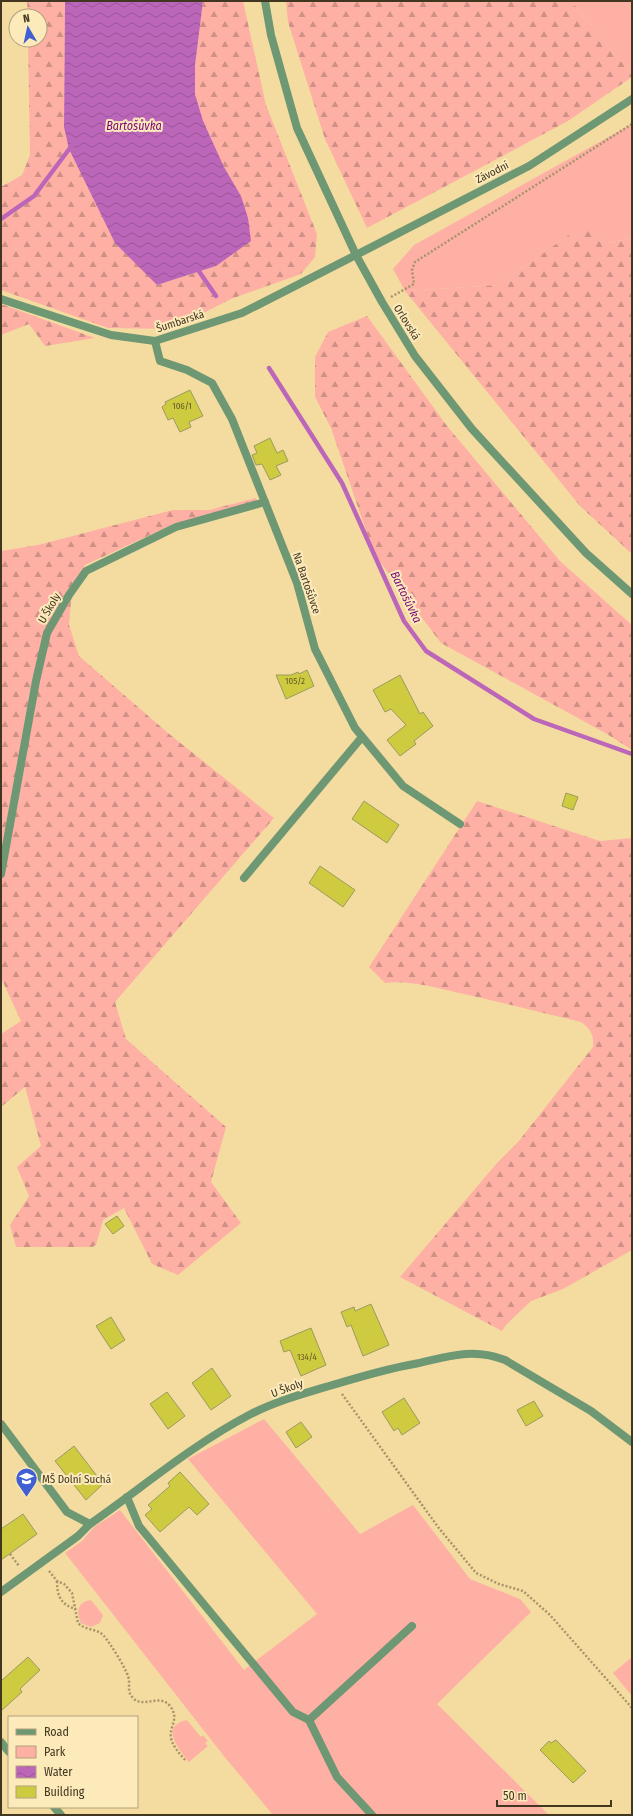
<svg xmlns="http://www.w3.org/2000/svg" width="633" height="1816" font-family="'Fira Sans Condensed',sans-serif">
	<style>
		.green { fill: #feb0a5 }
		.forest { fill: url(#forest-firs) }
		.water { fill: url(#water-waves) }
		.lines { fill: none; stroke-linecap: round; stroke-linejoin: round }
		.stream { stroke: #bc66ba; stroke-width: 4.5 }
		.building { fill: #cecb41; stroke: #9b9a60 }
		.path { stroke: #a69469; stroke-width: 2.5; stroke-dasharray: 2 2; stroke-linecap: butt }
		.minor { stroke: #6e9773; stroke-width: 8 }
		.tertiary { stroke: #6e9773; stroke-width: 8 }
		.labels { text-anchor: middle; stroke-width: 4; stroke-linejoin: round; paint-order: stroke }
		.number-label { font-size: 9px; fill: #645c28 }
		.street-label { font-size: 11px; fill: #413720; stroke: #fdeabb }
		.poi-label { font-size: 11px; fill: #413720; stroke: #fdeabb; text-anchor: start }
		.water-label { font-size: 12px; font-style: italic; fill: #780379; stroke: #fdeabb }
	</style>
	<defs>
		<pattern id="forest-firs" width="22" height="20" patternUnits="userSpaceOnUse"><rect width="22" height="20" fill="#feb0a5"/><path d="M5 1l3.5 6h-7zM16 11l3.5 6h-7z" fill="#cf9086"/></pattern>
		<pattern id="water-waves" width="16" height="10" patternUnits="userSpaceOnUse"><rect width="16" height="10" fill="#bc66ba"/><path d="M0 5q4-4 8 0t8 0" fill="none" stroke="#9a5597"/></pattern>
	</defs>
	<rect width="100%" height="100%" fill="#f4dca1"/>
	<g class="green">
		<path d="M571,1h61v73z"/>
		<path d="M632,124v114l-25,5 -25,-16 -84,58 -93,6 -12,-22 21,-24z"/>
		<path d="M264,1419l96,115 53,-29 57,74 50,20 11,13 -94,92 112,111h-276l-50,-60 -158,-202 17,-12 12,-14 26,-17 124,160 73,-56 -129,-155z"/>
		<path d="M91,1600l12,15 -3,8 -9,4 -10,-4c-5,-11 -4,-21 10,-23z"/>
		<path d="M632,1657v39l-19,-23z"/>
		<path d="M187,1720l14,17 2,-2 5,6 -3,2 3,3 -19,16c-10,-13 -30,-36 -2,-42z"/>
	</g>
	<g class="forest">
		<path d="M27,1h38l-1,120 5,28 88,136 59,-19 25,-70c-16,-27 -43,-72 -46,-103 -3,-30 4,-62 8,-92h40l23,104 51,129 -2,23 -14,17 -70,25 -59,30 -64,-1 -107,-38v-103l21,-12 8,-20 -2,-115h12v-24h-12z"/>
		<path d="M286,1h285l61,73v3l-64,44 -201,107 -42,-89 -37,-117z"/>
		<path d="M582,226l25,17 25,-5v316l-52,-48 -175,-215 93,-6z"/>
		<path d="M1,304l94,34 -50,8 -16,-22 -28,11z"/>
		<path d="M367,316l80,110 113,135 72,64v125l-25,-16 -166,-91 -67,-89 -43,-126 -16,-31v-40l13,-25z"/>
		<path d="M256,498l2,4 -84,22 -89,41 -14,36 -2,24 10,31 89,77 106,85 -159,184 11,37 100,88 -15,55 30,41 -63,52 -26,-11 -28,-56 -21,12 -7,25 -4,2h-76l-6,-22 19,-29 -12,-29 24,-21 -16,-59 -24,20v-73l20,-13 -20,-43v-427l37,-6 135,-35h36z"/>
		<path d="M477,801l123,40 32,-3v412l-69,39 -32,12 -25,24 -4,6 -102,-54 97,-114 21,-21 75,-95c1,-11 -2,-18 -12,-25 -42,-10 -84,-21 -126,-30 -22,-5 -47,-12 -70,-9l-16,-16z"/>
	</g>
	<path class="water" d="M65,1h138l-8,64v29l8,27 21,46 17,29 7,22 3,23 -35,25 -59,19 -42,-42 -46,-94 -5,-22z"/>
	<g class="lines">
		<g class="stream">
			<path d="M1,219l33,-23 39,-52"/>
			<path d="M196,267l20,29"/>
			<path d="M269,368l73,115 62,138 22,30 108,68 98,35"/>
		</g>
	</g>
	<g class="building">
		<path d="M190,390l13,26 -14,6 2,5 -11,5 -7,-14 -5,2 -6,-13 4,-3 -1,-2z"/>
		<path d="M270,438l7,15 6,-3 5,11 -12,5 5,9 -11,5 -8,-16 -6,1 -4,-10 5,-2 -3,-7z"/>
		<path d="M307,670l7,16 -28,13 -10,-24h15l7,-3 1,2z"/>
		<path d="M400,675l20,39 3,-2 10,14 -19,15 2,3 -16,12 -13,-16 19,-15 -15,-16 -6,3 -12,-22z"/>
		<path d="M566,793l12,4 -5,13 -11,-4z"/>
		<path d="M364,801l35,24 -12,18 -35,-24z"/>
		<path d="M320,866l35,24 -12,17 -34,-24z"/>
		<path d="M117,1216l7,10 -11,8 -8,-10z"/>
		<path d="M371,1304l18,41 -26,11 -12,-31 -4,2 -6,-15 13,-5 1,4z"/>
		<path d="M111,1317l14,23 -14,9 -15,-23z"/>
		<path d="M311,1328l15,37 -25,11 -11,-26 -6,2 -4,-11z"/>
		<path d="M212,1368l19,28 -20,14 -19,-27z"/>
		<path d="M167,1392l18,24 -17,13 -18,-25z"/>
		<path d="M404,1398l16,25 -18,12 -4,-7 -4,3 -12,-19z"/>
		<path d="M534,1401l9,15 -17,10 -9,-16z"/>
		<path d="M301,1422l11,15 -16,11 -10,-16z"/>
		<path d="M74,1446l29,38 -17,16 -31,-39z"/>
		<path d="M180,1472l29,32 -12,11 -8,-8 -29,25 -15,-17 7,-6 -4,-4 22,-19 -2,-3z"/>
		<path d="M23,1514l14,20 -36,26v-31z"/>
		<path d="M28,1657l12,13 -20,19 2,3 -21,19v-30z"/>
		<path d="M556,1740l30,31 -13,12 -33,-33 9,-9 2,2z"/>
	</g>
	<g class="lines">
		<g class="path">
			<path d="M391,297l23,-13 -2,-14 3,-8 217,-138"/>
			<path d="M342,1394l96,133 38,46 23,11 24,7 27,24 82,93"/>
			<path d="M10,1554l9,12"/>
			<path d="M49,1571l8,10 7,3 8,9 6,30c8,8 19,5 26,13 6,7 21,31 24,40 3,8 -2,15 5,22 10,11 27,-5 37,8 10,13 -1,20 1,32 2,9 9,16 15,23"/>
			<path d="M57,1581c0,15 4,24 19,28"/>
		</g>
		<g class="minor">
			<path d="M1,299l110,36 44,6 87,-28 114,-58 173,-89 103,-67"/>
			<path d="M155,341l5,20 27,9 25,13 20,36 65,164 18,66 40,79 48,58 57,38"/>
			<path d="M1,874l35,-193 11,-48 22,-38 17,-24 90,-44 89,-25"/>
			<path d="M244,878l118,-141"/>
			<path d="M1,1424l66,88 23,12c53,-37 102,-79 159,-109 25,-13 53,-21 80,-29 28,-8 56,-17 85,-22 32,-7 59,-17 91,-4l86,51 41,31"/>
			<path d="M127,1497l12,29 154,186 16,8 103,-94"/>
			<path d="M1,1592l77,-56 12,-12"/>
			<path d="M309,1720l28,57 35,38"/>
			<path d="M1,1742l8,10"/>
			<path d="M54,1807l7,8"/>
		</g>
		<path class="tertiary" d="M265,1l6,34 26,93 59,127 26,47 33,54 57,73 114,124 46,41"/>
	</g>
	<defs>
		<symbol id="school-pin" viewBox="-11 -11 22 30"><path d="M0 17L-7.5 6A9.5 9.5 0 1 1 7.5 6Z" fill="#405fd2" stroke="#fdeabb"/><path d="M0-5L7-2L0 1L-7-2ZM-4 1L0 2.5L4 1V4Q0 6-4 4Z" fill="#fff"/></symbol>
	</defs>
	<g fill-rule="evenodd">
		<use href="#school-pin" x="14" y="1466" width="25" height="34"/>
	</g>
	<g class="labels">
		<g class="number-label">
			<text x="182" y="409">106/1</text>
			<text x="295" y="684">105/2</text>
			<text x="307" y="1360">134/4</text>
		</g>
		<g class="street-label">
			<text transform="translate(492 172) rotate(-27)" y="4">Závodní</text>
			<text transform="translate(180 321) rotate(-18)" y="4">Šumbarská</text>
			<text transform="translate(407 322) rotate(58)" y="4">Orlovská</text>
			<text transform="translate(307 583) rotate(71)" y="4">Na Bartošůvce</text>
			<text transform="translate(49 608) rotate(-60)" y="4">U Školy</text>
			<text transform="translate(287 1388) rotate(-20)" y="4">U Školy</text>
		</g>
		<g class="poi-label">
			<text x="42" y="1483">MŠ Dolní Suchá</text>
		</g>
		<g class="water-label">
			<text x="134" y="130">Bartošůvka</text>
			<text transform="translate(406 597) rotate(64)" y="4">Bartošůvka</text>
		</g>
	</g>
	<rect width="633" height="1816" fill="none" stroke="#413720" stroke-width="4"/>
	<rect x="8" y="1716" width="130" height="92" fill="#fdeabb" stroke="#b2a27d"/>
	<rect x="16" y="1729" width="20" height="6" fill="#6e9773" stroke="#b2a27d"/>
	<text x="44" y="1736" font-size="12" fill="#413720">Road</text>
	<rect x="16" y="1746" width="20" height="12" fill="#feb0a5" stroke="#b2a27d"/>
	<text x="44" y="1756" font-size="12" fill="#413720">Park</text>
	<rect x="16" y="1766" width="20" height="12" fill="url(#water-waves)" stroke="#b2a27d"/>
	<text x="44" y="1776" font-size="12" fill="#413720">Water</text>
	<rect x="16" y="1786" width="20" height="12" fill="#cecb41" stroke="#b2a27d"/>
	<text x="44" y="1796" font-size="12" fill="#413720">Building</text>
	<g transform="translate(28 28) rotate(351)"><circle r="19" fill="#fdeabb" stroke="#b2a27d"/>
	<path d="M0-3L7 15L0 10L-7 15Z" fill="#405fd2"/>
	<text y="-6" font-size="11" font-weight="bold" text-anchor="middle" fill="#413720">N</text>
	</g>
	<path d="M497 1800v6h114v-6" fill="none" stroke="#413720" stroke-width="2"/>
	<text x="503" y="1800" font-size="12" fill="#413720" stroke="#fdeabb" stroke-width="3" paint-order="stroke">50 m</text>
</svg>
